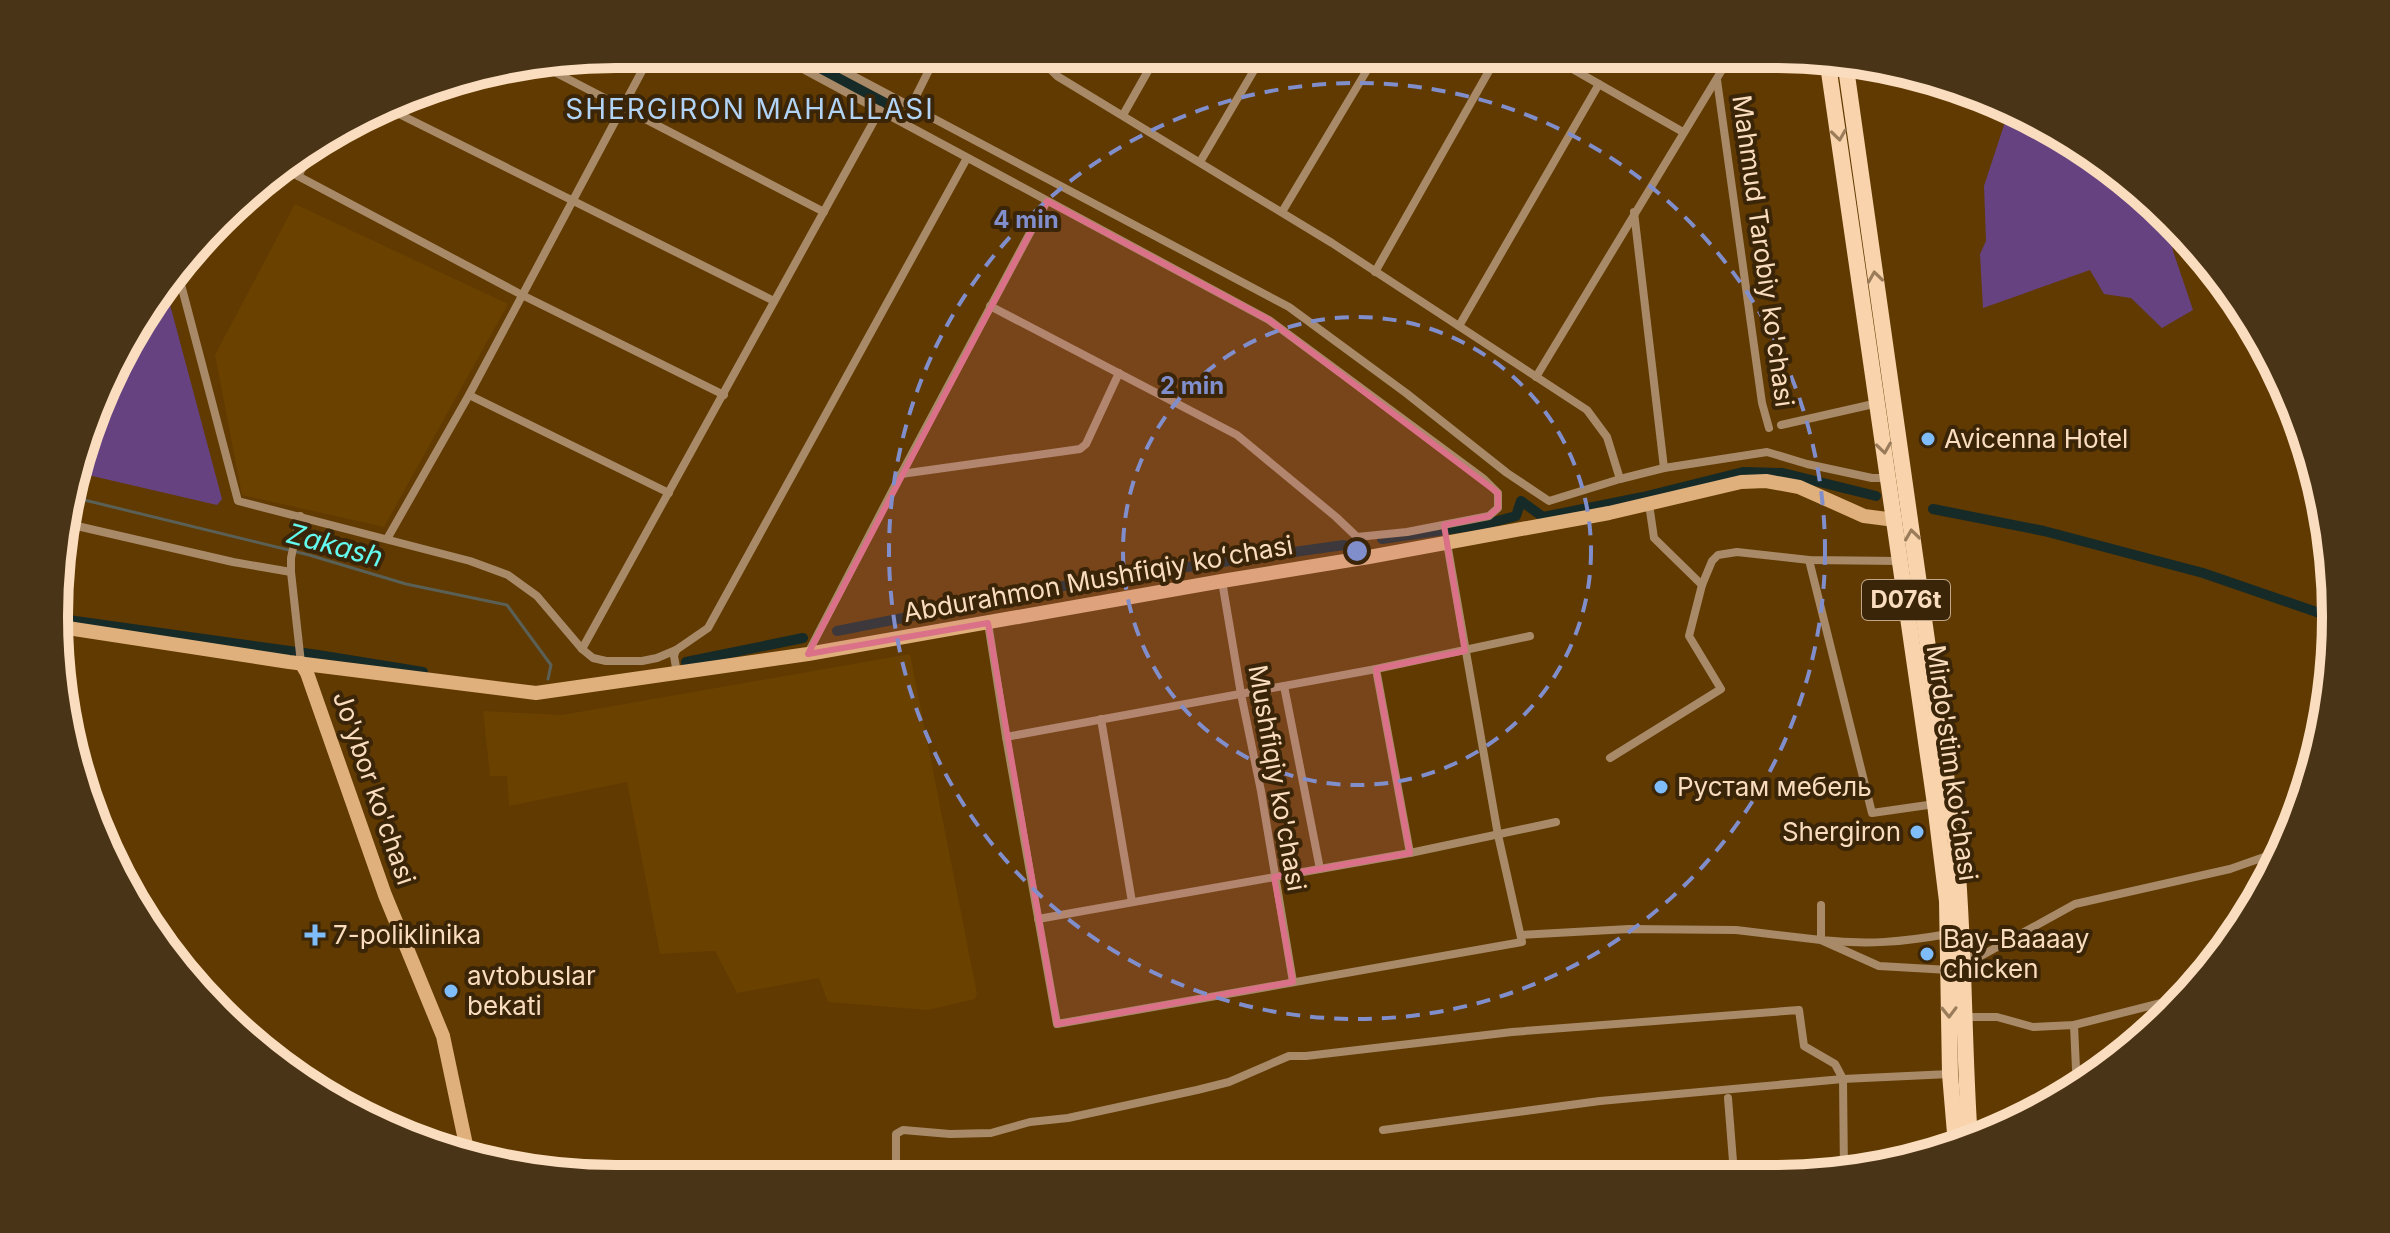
<svg xmlns="http://www.w3.org/2000/svg" width="2390" height="1233" font-family="Inter,sans-serif">
	<style>
		.built { fill: #6b4100 }
		.green { fill: #664380 }
		.lines { fill: none; stroke-linecap: round; stroke-linejoin: round }
		.stream { stroke: #5a6055; stroke-width: 3 }
		.canal { stroke: #162a28; stroke-width: 10 }
		.street { stroke: #a88a69; stroke-width: 8 }
		.secondary { stroke: #dfb07b; stroke-width: 14 }
		.primary { stroke: #f8d3ab; stroke-width: 16 }
		.oneway { stroke: #9a7c5a }
		.marked { fill: #db7188; fill-opacity: 0.2; stroke: #db7188; stroke-width: 6; stroke-linejoin: round }
		.ring { fill: none; stroke: #808ecc; stroke-width: 4; stroke-dasharray: 14 10 }
		.poi-dot { fill: #7fbdfa; stroke: #3b2509; stroke-width: 3 }
		.labels { text-anchor: middle; stroke-width: 8; stroke-linejoin: round; paint-order: stroke }
		.shield { fill: #3b2509; stroke: #c1a688; stroke-width: 2 }
		.shield-label { font-size: 24px; font-weight: bold; fill: #faddbe }
		.street-label { font-size: 26px; fill: #faddbe; stroke: #3b2509 }
		.poi-label { font-size: 26px; fill: #faddbe; stroke: #3b2509; text-anchor: start }
		.neighbourhood-label { font-size: 28px; letter-spacing: 2px; fill: #b1d3f5; stroke: #3b2509 }
		.water-label { font-size: 28px; font-style: italic; fill: #63faef; stroke: #3b2509 }
		.rim { fill: none; stroke: #faddbe; stroke-width: 10 }
		.centre { fill: #808ecc; stroke: #3b2509; stroke-width: 4 }
		.ring-label { font-size: 24px; text-anchor: middle; font-weight: bold; fill: #808ecc; stroke: #3b2509; stroke-width: 8; stroke-linejoin: round; paint-order: stroke }
	</style>
	<rect width="100%" height="100%" fill="#603a01"/>
	<g class="built">
		<path d="M295,204l213,100 -124,223 -142,-32 -27,-140z"/>
		<path d="M910,654l67,340 -2,5 -47,11 -100,-8 -9,-24 -82,15 -22,-42 -55,3 -33,-172 -118,24 -2,-30h-17l-7,-65 79,4z"/>
	</g>
	<g class="green">
		<path d="M2007,116l33,7 76,47 51,48 6,33 20,59 -31,18 -31,-30 -27,-4 -14,-24 -107,38 -3,-54 6,-13 -2,-55z"/>
		<path d="M165,286l57,213 -5,6 -142,-33 22,-71 52,-97z"/>
	</g>
	<g class="lines">
		<path class="stream" d="M68,496l241,59 97,29 101,21 44,60 -3,14"/>
		<g class="canal">
			<path d="M793,54l98,52"/>
			<path d="M1933,509l111,22 159,42 131,45"/>
			<path d="M1382,539l104,-15 30,-8 5,-15 22,16 100,-20 100,-25 40,1 93,23"/>
			<path d="M61,619l257,36 105,17"/>
			<path d="M837,631l257,-51 250,-35"/>
			<path d="M686,662l117,-24"/>
		</g>
		<g class="street">
			<path d="M775,54l494,266 215,159 14,14v15l-9,8 -82,16 -50,5"/>
			<path d="M812,54l477,253 117,86 101,80 42,28 71,-22 44,-11 103,-16 40,12 65,14h16"/>
			<path d="M1046,54l-1,10 12,12 275,167 255,167 20,27 13,42"/>
			<path d="M1548,55l135,77"/>
			<path d="M543,66l281,146"/>
			<path d="M1717,80l45,323 7,25"/>
			<path d="M389,109l385,192"/>
			<path d="M1123,115l34,-60"/>
			<path d="M903,122l34,-68"/>
			<path d="M1200,162l63,-107"/>
			<path d="M281,167l241,128 202,100"/>
			<path d="M298,176l14,-26"/>
			<path d="M1282,212l94,-157"/>
			<path d="M1634,212l30,256"/>
			<path d="M1375,272l123,-217"/>
			<path d="M178,273l60,228 232,60 38,14 29,21 45,53 11,9 13,3h36l15,-3 19,-8"/>
			<path d="M990,306l247,129 99,82 21,20 12,20"/>
			<path d="M1459,326l140,-242"/>
			<path d="M1536,377l195,-322"/>
			<path d="M469,395l200,98"/>
			<path d="M1781,425l97,-22"/>
			<path d="M901,474l179,-25 6,-5 33,-71"/>
			<path d="M1649,504l5,34 48,47"/>
			<path d="M300,516l-9,42v14l10,91"/>
			<path d="M64,523l169,39 58,10"/>
			<path d="M387,539l82,-144 182,-341"/>
			<path d="M1809,560l63,253 63,-9"/>
			<path d="M1222,581l19,113 20,97 32,191"/>
			<path d="M988,623l18,114 51,287 465,-82 -24,-107 -51,-292"/>
			<path d="M582,649l298,-539"/>
			<path d="M808,653l93,-179 146,-273"/>
			<path d="M1376,669l34,184"/>
			<path d="M677,673l-3,-17 2,-6 32,-22 259,-470"/>
			<path d="M1284,686l36,183"/>
			<path d="M1101,719l31,183"/>
			<path d="M1006,737l370,-68 154,-33"/>
			<path d="M1610,758l111,-69 -32,-53 13,-51 10,-24 6,-6 19,-3 72,8 91,1"/>
			<path d="M1821,905v35c47,5 81,2 127,-6"/>
			<path d="M1038,919l372,-66 146,-31"/>
			<path d="M1521,935l108,-6 107,1 85,10 58,26 70,4"/>
			<path d="M1964,957h15l96,-53 155,-35 54,-19"/>
			<path d="M1965,1017h32l36,10 41,-2 107,-27"/>
			<path d="M2074,1025l2,44 2,15"/>
			<path d="M1728,1098l6,76"/>
			<path d="M1383,1130l217,-29 243,-22 107,-5"/>
			<path d="M1160,1176l165,-12 1,12"/>
			<path d="M896,1177v-43l7,-4 47,4 41,-1 39,-11 38,-4 129,-28 32,-8 60,-26h17l206,-24 287,-22 5,36 31,18 8,15 1,95"/>
		</g>
		<g class="secondary">
			<path d="M1786,55l25,9 27,3"/>
			<path d="M61,627l228,35 247,31 272,-39 414,-73 147,-24 240,-44 132,-31 25,-1 33,6 65,29 31,4"/>
			<path d="M301,663l6,10 78,222 58,141 26,123"/>
		</g>
		<g class="primary">
			<path d="M1827,58l108,746 12,97 3,173 6,71"/>
			<path d="M1845,61l110,777c10,101 8,202 15,303"/>
		</g>
	</g>
	<defs><path id="oneway-chevron" d="M-2-3.5L2.5 0L-2 3.5" fill="none" stroke-width="1.6" stroke-linecap="round" stroke-linejoin="round" transform="scale(2)"/></defs>
	<g class="oneway">
		<use href="#oneway-chevron" transform="translate(1839 135) rotate(82)"/>
		<use href="#oneway-chevron" transform="translate(1875 277) rotate(-98)"/>
		<use href="#oneway-chevron" transform="translate(1884 448) rotate(82)"/>
		<use href="#oneway-chevron" transform="translate(1912 535) rotate(-98)"/>
		<use href="#oneway-chevron" transform="translate(1949 1012) rotate(89)"/>
	</g>
	<path class="marked" d="M1047,201l222,119 229,173v15l-9,8 -45,9 21,126 -89,18 34,184 -136,24 19,105 -236,42 -69,-401 -180,31z"/>
	<g class="ring">
		<circle cx="1357" cy="551" r="234"/>
		<circle cx="1357" cy="551" r="468"/>
	</g>
	<g class="poi-dot">
		<circle cx="1928" cy="439" r="8"/>
		<circle cx="1661" cy="787" r="8"/>
		<circle cx="1917" cy="832" r="8"/>
		<path d="M311 923h8v8h8v8h-8v8h-8v-8h-8v-8h8z"/>
		<circle cx="1927" cy="954" r="8"/>
		<circle cx="451" cy="991" r="8"/>
	</g>
	<g class="labels">
		<rect class="shield" x="1862" y="580" width="88" height="40" rx="6"/>
		<g class="shield-label">
			<text x="1906" y="608">D076t</text>
		</g>
		<g class="street-label">
			<text transform="translate(1763 251) rotate(82)" y="9">Mahmud Tarobiy ko'chasi</text>
			<text transform="translate(1098 579) rotate(-10)" y="9">Abdurahmon Mushfiqiy koʻchasi</text>
			<text transform="translate(1952 763) rotate(82)" y="9">Mirdo'stim ko'chasi</text>
			<text transform="translate(1277 778) rotate(80)" y="9">Mushfiqiy ko'chasi</text>
			<text transform="translate(374 788) rotate(71)" y="9">Jo'ybor ko'chasi</text>
		</g>
		<g class="poi-label">
			<text x="1944" y="448">Avicenna Hotel</text>
			<text x="1677" y="796">Рустам мебель</text>
			<text x="1901" y="841" text-anchor="end">Shergiron</text>
			<text x="333" y="944">7-poliklinika</text>
			<text x="1943" y="948">Bay-Baaaay<tspan x="1943" dy="30">chicken</tspan></text>
			<text x="467" y="985">avtobuslar<tspan x="467" dy="30">bekati</tspan></text>
		</g>
		<g class="neighbourhood-label">
			<text x="750" y="119">SHERGIRON MAHALLASI</text>
		</g>
		<g class="water-label">
			<text transform="translate(335 545) rotate(15)" y="10">Zakash</text>
		</g>
	</g>
	<path d="M0 0H2390V1233H0ZM616 68H1774A548 548 0 0 1 2322 616V617A548 548 0 0 1 1774 1165H616A548 548 0 0 1 68 617V616A548 548 0 0 1 616 68Z" fill="#4a3417" fill-rule="evenodd"/>
	<path class="rim" d="M616 68H1774A548 548 0 0 1 2322 616V617A548 548 0 0 1 1774 1165H616A548 548 0 0 1 68 617V616A548 548 0 0 1 616 68Z"/>
	<circle cx="1357" cy="551" r="12" class="centre"/>
	<g class="ring-label">
		<text x="1026" y="228">4 min</text>
		<text x="1192" y="394">2 min</text>
	</g>
</svg>
